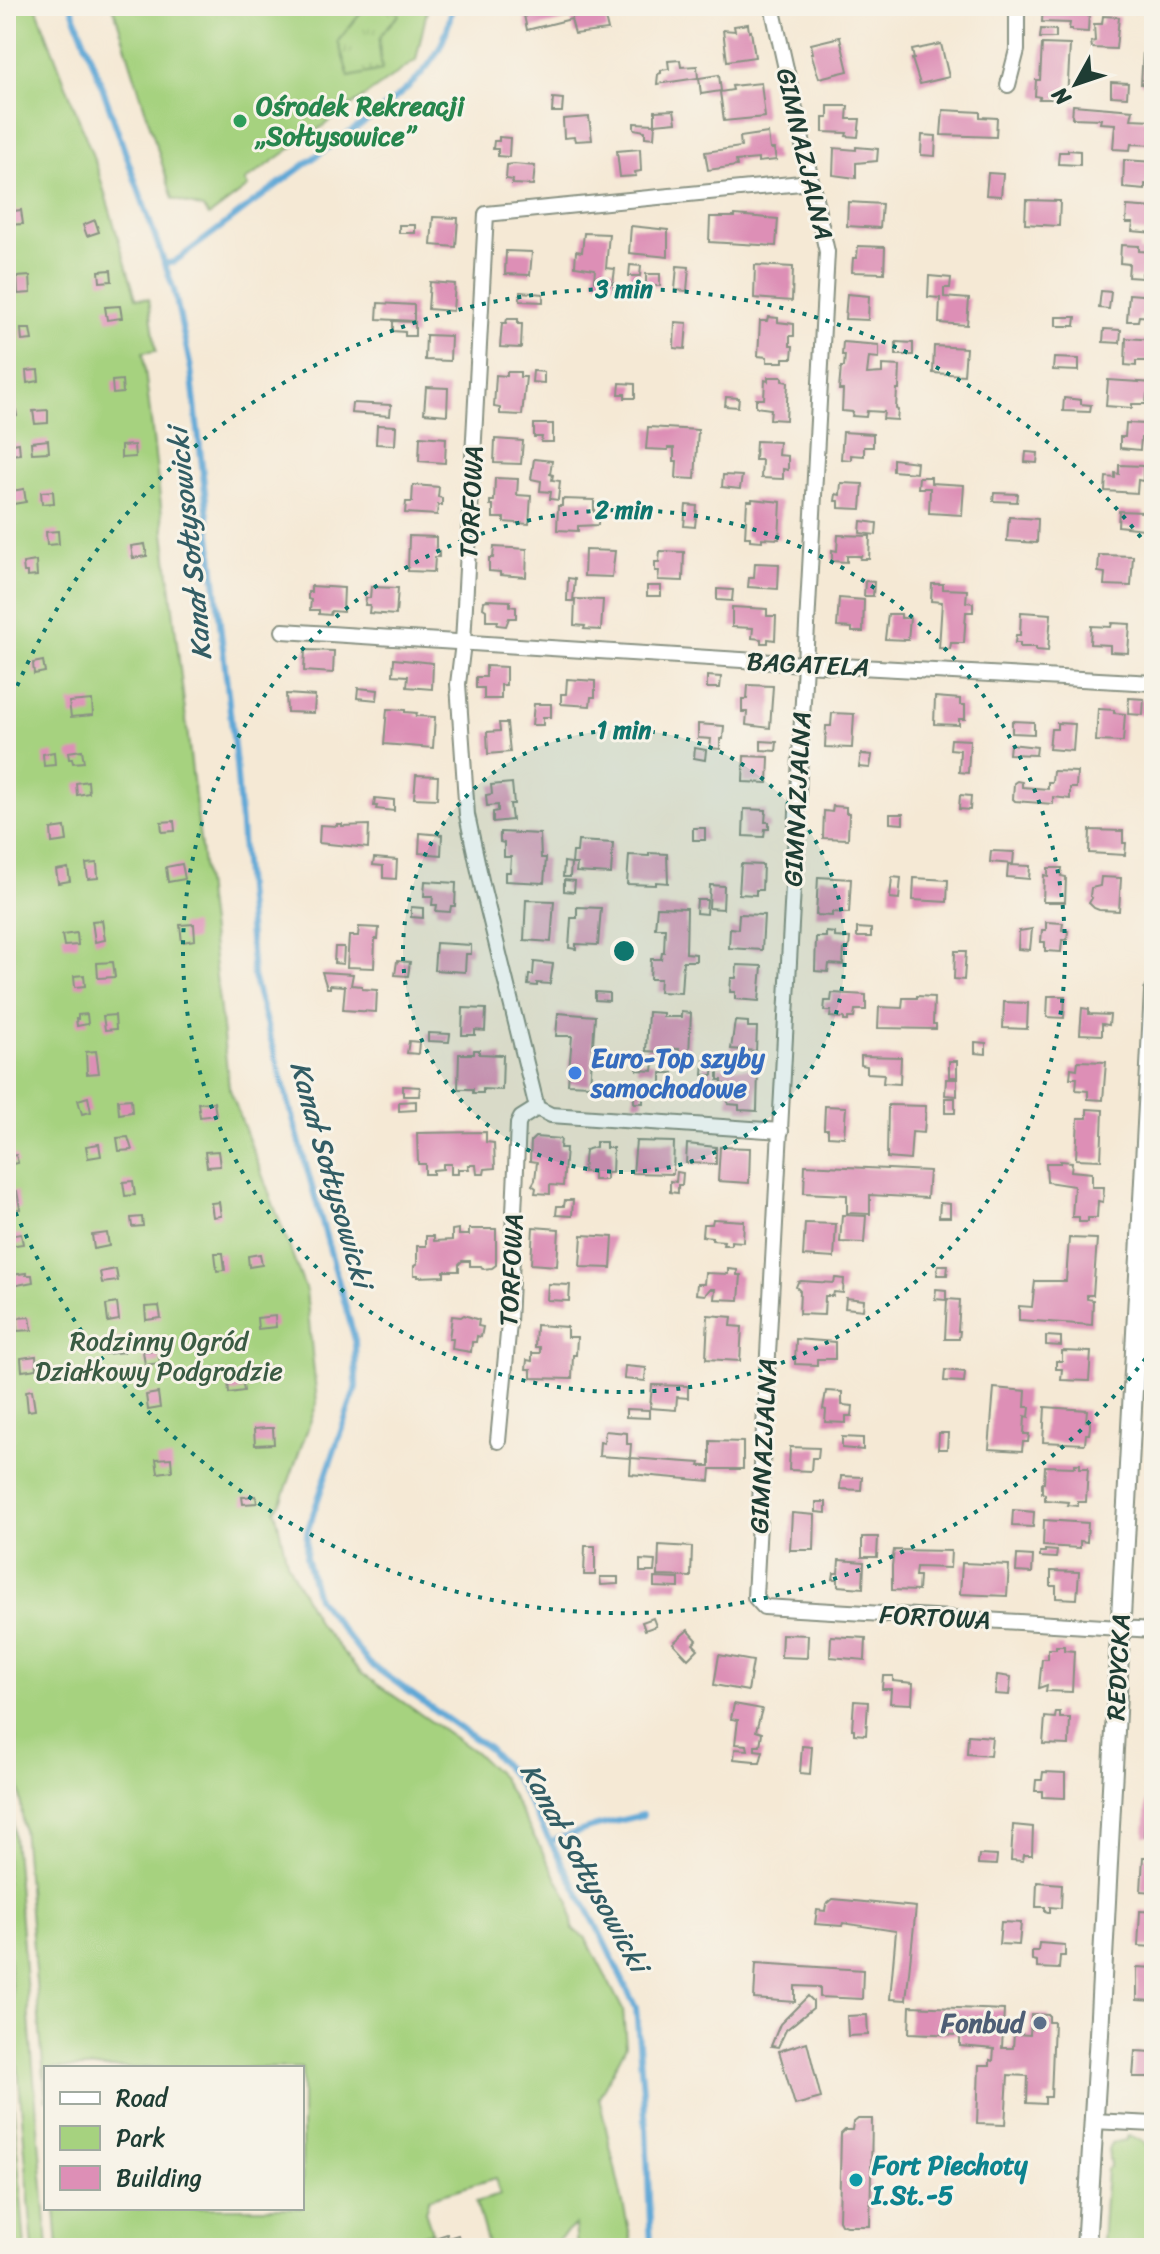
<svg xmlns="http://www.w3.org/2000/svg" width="1160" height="2254" font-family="Sriracha,sans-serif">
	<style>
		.green { fill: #a6d27f; stroke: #62885a; stroke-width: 2 }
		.park { fill: url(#park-tufts); stroke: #62885a; stroke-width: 2 }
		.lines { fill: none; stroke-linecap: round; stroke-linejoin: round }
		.stream { stroke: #5fa7d6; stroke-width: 6 }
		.building { fill: #dd8fb6 }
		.minor-casing { stroke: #8a9384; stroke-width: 18 }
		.tertiary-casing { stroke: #8a9384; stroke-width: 22 }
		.minor { stroke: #fff; stroke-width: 14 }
		.tertiary { stroke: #fff; stroke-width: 18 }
		.ring { fill: none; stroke: #0f766e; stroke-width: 4; stroke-dasharray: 4 8 }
		.leisure-dot { fill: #2e9e5b; stroke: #f7f3e8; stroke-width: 3 }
		.shop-dot { fill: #3f7fe0; stroke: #f7f3e8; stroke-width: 3 }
		.service-dot { fill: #5c6f8a; stroke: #f7f3e8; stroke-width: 3 }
		.culture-dot { fill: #0f9aa8; stroke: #f7f3e8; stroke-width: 3 }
		.labels { text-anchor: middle; stroke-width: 6; stroke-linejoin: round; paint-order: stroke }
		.leisure-label { font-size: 26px; font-weight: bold; fill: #27864d; stroke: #f7f3e8; text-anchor: start }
		.street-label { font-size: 26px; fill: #1f3d34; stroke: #f7f3e8 }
		.shop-label { font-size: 26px; font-weight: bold; fill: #366cbe; stroke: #f7f3e8; text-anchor: start }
		.park-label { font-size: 26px; fill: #3a5b43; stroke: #f7f3e8 }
		.service-label { font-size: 26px; font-weight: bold; fill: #4e5e75; stroke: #f7f3e8; text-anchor: end }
		.culture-label { font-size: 26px; font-weight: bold; fill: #0d838f; stroke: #f7f3e8; text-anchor: start }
		.water-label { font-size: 28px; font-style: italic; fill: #325d65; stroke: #f7f3e8 }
		.centre { fill: #0f766e; stroke: #f7f3e8; stroke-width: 4 }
		.ring-label { font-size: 24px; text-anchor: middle; font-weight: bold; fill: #0f766e; stroke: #f7f3e8; stroke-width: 6; stroke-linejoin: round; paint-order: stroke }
	</style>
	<defs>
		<pattern id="park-tufts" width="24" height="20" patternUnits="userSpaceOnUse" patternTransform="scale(2)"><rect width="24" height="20" fill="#a6d27f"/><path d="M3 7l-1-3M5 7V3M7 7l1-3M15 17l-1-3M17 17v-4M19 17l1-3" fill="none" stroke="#8eb56e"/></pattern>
	</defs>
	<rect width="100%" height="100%" fill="#f7f3e8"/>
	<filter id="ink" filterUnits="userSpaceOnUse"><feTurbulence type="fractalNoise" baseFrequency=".0125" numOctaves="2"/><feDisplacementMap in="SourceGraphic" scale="16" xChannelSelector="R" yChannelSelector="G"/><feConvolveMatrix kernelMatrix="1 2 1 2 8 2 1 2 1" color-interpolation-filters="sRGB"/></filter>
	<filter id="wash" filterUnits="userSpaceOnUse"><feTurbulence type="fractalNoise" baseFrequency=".006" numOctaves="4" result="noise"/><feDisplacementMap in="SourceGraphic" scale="32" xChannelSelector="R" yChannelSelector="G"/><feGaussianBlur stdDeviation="1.8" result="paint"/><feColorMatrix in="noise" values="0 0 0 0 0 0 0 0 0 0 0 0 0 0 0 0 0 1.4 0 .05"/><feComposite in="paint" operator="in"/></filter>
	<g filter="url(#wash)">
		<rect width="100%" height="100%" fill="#f5e9d5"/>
		<g class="green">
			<path d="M6,6h30l61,161 39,131 13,1 7,52 -13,2 86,734 77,204 11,112 -35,97 -7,10 12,52 30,60 44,51 114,79 27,26 68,124 3,28 13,8 37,72 3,36 -27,51 34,151h-56l-2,-23 -26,23h-60l-13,-46 24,-7 -5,-17 -66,20 -4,13 7,21 -11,3 4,13h-367l-3,-40h247v-140h-256v33l-40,-475z"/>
			<path d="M113,6h315l-12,54 -171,121 3,6 -39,29 -6,-8 -30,-9z"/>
			<path d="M6,1739l42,509h-15l-27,-325z"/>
			<path d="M6,2012l19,236h-19z"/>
			<path d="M1128,2135l15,6 11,13v94h-49l-3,-6 5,-72 3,-3c0,-9 -4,-15 2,-24l14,-3z"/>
		</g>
		<path class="park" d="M370,6h25l4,9c-25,26 -21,19 -17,55l-33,7 -11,-36 27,-33z"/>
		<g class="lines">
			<g class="stream">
				<path d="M71,6l29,75 74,209 17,79 45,395 17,212 102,364 1,47 -49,145 -1,25 11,41 52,65 120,86 27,30 80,146 40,83 10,119 5,121"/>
				<path d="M164,264l10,-2c49,-36 98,-74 148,-110 34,-25 78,-51 105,-85 14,-17 22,-39 25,-61"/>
				<path d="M550,1841l43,-14 50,-12"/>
			</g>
		</g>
		<g id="blocks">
			<g class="building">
				<path d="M539,6h30l3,11 22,-5 -2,-6 47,1 -35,6 4,17 -33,4 -4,-15 -44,11 -4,-20z"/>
				<path d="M1043,6l38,1v6h8l-1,19 -16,-1v-2h-3l1,-6 -28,-1z"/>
				<path d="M1146,6h8v29h-10z"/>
				<path d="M1103,16l16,1 -3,32 -24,-1 -1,-6 4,-1 -1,-17h8z"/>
				<path d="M748,24l1,8 2,-1 4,26 -28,4 -4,-31 12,1 -1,-5z"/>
				<path d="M1041,29l15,1v8h-16z"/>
				<path d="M840,37l8,34 -29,7 -8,-25h2l-2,-9z"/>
				<path d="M941,44l8,33 -29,7 -8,-25h2l-2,-9z"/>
				<path d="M1042,44l28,1 -3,54h-28l1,-2 -5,-1 1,-16h4z"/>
				<path d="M1143,51h9l-1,6h3v28l-13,-1z"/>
				<path d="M680,60l1,7 16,-1 1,12 -41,6 1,-10 3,-1v-3l8,-1 -1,-8z"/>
				<path d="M719,75l2,16 -20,3 -2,-16z"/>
				<path d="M1111,82l17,1 -1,14 -16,-1z"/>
				<path d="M761,83l4,34 -41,4 -4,-29 13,-2 -1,-4z"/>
				<path d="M553,98l10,1 -1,13h-10z"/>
				<path d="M1073,105l60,5 -2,9 23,1v25l-23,-1 -1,6 -17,-1 2,-25 -15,-1 1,-4 -29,-1z"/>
				<path d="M828,106h20l-1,13h13l-2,18 -12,-1 1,-3 -24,-1v-14h5z"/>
				<path d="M674,110l2,12 -21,2v-13z"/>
				<path d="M943,110l37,2v5l17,1 -1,19 -55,-2z"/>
				<path d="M589,117l3,23 -17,1 -1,-4 -10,1 -1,-19z"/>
				<path d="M634,123l21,1 -1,14 -9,-1v-6l-11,-2z"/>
				<path d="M768,133l2,16h4l2,11 -18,2v-3l-22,2 1,5 -29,4 -3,-18 36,-5 -1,-10z"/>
				<path d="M922,135l14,1 -1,20 -14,-1z"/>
				<path d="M499,137l11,1 -1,19 -11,-1v-7h-5l1,-8h5z"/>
				<path d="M856,147l22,2 -1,12 -21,2v15l-23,-3 1,-27 22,2z"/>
				<path d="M640,149l1,22 -6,1 1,4 -16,1 -3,-26z"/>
				<path d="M1068,150l12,1v14l-22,-1 1,-12h9z"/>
				<path d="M1124,160l30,2v23l-9,-1v6l-22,-2z"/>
				<path d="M514,164l21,2 -2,19 -21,-1 1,-4 -7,-1 1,-14z"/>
				<path d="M988,173l15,1 -2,22 -15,-1z"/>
				<path d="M1026,200l34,1 -1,25 -34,-2z"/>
				<path d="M848,202l34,2 -2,24 -33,-2z"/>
				<path d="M1127,206l27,2v25l-22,-2 1,-8h-7z"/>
				<path d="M21,210l2,14 -15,1 -1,-13z"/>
				<path d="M735,215l43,4 -2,27 -67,-4 1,-25h25z"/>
				<path d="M433,217l25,1 -2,29 -25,-2z"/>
				<path d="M95,220l4,12 -12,4 -4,-11z"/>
				<rect x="399" y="225" width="16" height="8"/>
				<path d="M631,226l37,4v27l-39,-4z"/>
				<path d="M584,233l25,1 -3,34 9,1 -2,15 -19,-3 1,-12 -20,-3 1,-15 6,1z"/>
				<path d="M1121,245l18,1v5l15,1 -1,22 -11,-1v5l-14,-1 1,-13 -9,-1z"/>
				<path d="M858,246l27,1 -1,26 -32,-1 1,-14h4z"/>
				<path d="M506,251l26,1 -2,23 -25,-1z"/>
				<path d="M630,265l11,1 -1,10h-11z"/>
				<path d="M755,265l38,2 -1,34 -38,-3z"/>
				<path d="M677,266l12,1 -2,24 -12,-1z"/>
				<path d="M111,270l1,11 -12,1 -1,-11z"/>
				<rect x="646" y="274" width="14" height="12"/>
				<path d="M30,276l1,17 -13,1 -1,-17z"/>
				<path d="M929,276l22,2 -1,10h-6v9l25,2 -2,26 -28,-2 1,-25 -12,-1z"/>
				<path d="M430,282l25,2 -2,27 -25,-2z"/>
				<path d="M1101,291l10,1 -2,17 -10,-1z"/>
				<path d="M520,292l23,2v8l-23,-1z"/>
				<path d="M847,294l22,2 -1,24 -23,-1z"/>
				<path d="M1129,294l25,2v12h-2l-1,9 -12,-1 -1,5h-11z"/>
				<path d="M378,303l36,2v16l-37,-2z"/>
				<path d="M120,306l2,12 -15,2 -2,-13z"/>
				<path d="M768,317l10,1v4l16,2v12h-4v10h3l-1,12h-9v4h-16v-5l-9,-1 2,-35h7z"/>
				<path d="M1056,317h20l-1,9h-19z"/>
				<path d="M507,319h11v5h4l-1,24 -21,-1 2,-24h4z"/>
				<path d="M393,321l22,1v14h-10v-4l-12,-1z"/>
				<path d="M675,322l12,1 -2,26 -11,-1z"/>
				<path d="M21,329h9l2,11 -10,1z"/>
				<path d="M1104,329l17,1 -1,13 -17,-1z"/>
				<path d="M426,335l25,1 -1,25 -25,-1z"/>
				<path d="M1126,338l28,2v12h-5v9h-13v5l-11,-1z"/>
				<path d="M843,342l36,3v13l-10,-1 -2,17 15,-1v-8l18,1 -1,23h-2l-1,20 2,1 -1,10 -14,-1 1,-7 -17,-1 -1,6 -14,-1 1,-4 -11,-1 1,-21h-4l2,-23h3l1,-12h-3z"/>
				<path d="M896,342l17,1v12h-17z"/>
				<path d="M934,346l32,2 -2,27 -31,-2z"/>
				<path d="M1054,358l25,1v12l-26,-1z"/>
				<path d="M38,370l1,11 -12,2 -1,-12z"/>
				<path d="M533,371l11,1v11l-12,-1z"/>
				<path d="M507,372h13v5h6l-4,38 -22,-1v-6l-6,-1 2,-32 11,1z"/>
				<path d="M768,377h14v4l6,1 -2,38 -16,-1 1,-10 -15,-2v-8h8l1,-19 3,1z"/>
				<path d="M122,380l1,13 -10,1 -1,-13z"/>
				<path d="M1108,380l46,3v12l-7,-1 -1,10h-14v4l-26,-2z"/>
				<path d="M620,383l15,1v14h-10v-4h-6z"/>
				<path d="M426,387l22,1 -1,27 -23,-2z"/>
				<path d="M726,397l13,1 -1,9 -13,-1z"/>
				<path d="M1064,398l17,2v4l10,1 -1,7 -27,-1z"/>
				<path d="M352,403l39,2 -1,11 -39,-3z"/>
				<path d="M15,405l2,11 -11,2v-11z"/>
				<path d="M48,410v13l-13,1 -2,-13z"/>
				<path d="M1126,423l19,1 -1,14h-3l-1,12 -20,-2v-11h5z"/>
				<path d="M534,424h19v18h-12l1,-5h-8z"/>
				<path d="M377,425l19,1 -1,19 -19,-1z"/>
				<path d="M648,427l50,3 -3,49 -19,-1 1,-17h-3v-13h-6v2l-22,-1z"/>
				<path d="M843,432l30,2v13h-9v9l-13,-1v5l-10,-1z"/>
				<path d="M420,436l26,2 -1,25 -26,-2z"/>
				<path d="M495,439l28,2 -2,23 -27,-1z"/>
				<path d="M48,440l1,12 -17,1 -1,-11z"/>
				<path d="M756,441l23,1 -1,13 10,1v14l-5,-1v10l-22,-1 1,-18h-7z"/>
				<path d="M19,443l1,11 -12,1 -1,-10z"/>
				<path d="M134,445l1,12 -14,1v-12z"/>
				<path d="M1026,452l12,1 -1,10 -12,-1z"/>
				<path d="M534,459l18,2 -2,13 3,1 -1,5 8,1 -2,19 -8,-1 1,-7 -11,-1 1,-10 -10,-2z"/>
				<path d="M893,459l24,3 -1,11 -23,-2z"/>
				<path d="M1119,465l24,1v15l-5,-1 -1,13 -32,-2 1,-14 9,1v-5l4,1z"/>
				<path d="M723,475l19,1 -2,13 -18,-2z"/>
				<path d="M919,477h12v6l33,2 -2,30 -33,-2 1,-25h-12z"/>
				<path d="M495,478l23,1 -1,16 14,1 -2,28 -25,-2v-4h-11v-13h-3v-4h4z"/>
				<path d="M841,483l22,1 -2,25 -22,-1v-7h-4l1,-7 4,1z"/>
				<path d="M413,485l26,2 -1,10 4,1v7h-4l-1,10 -32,-2 1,-11h6z"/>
				<path d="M24,489l2,13 -13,2 -2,-13z"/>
				<path d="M53,491l1,12 -12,1 -1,-12z"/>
				<path d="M994,493l24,1 -1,8 -24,-1z"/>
				<path d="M562,499l32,1v12h4v13l-20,1v5l-21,-1 1,-24h4z"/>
				<path d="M752,499l29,3 -2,37 -17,-1v3l-12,-1v-3h-5l2,-36h5z"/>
				<path d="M686,505l11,1 -2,21 -11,-1z"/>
				<path d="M1119,511l25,1 -1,17 -25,-3z"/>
				<path d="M1009,517l29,2 -1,24 -30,-2z"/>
				<path d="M861,521l16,2 -1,12 -16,-2z"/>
				<path d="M58,531l1,13 -12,1 -1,-13z"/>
				<path d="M838,535l32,1 -1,23h-9l1,-3h-14v6l-15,-1v-11l5,1z"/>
				<path d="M409,536l27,1v13l3,1v6h-4l-1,15 -26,-1z"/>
				<path d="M145,544l2,12 -14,2 -2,-12z"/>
				<path d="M494,547l33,2 -1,28 -26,-2v-3l-11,-1v-13h4z"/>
				<path d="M585,550l30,1 -3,26 -28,-1z"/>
				<path d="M660,551l24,1 -1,29 -25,-1 1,-9h-4v-9h4z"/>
				<path d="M1099,555l34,1 -2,30 -27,-1 1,-12 -7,-1z"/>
				<path d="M36,561l1,15 -10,1v-5h-3l-1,-9z"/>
				<path d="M755,563l24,1 -1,25 -30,-2 1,-9h5z"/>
				<path d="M568,578l7,1 -2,22h-6z"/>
				<path d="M865,581l9,1 -1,14h-9z"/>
				<path d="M932,584h11v5l24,1 -1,12 7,1v9h-7l-2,31h-13l-1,6 -11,-1 3,-46 -11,-1z"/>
				<path d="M311,586l33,2 -1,24 -12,-1 -1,4 -11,-1v-4h-9l1,-10 -3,-1v-7h3z"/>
				<rect x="647" y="586" width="14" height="10"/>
				<path d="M371,587l27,1 -2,27 -27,-2 1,-8h-5l1,-7h4z"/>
				<path d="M717,589l16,1 -1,11 -15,-1z"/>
				<path d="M839,598l25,2 -1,32h-11v-4l-15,-1z"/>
				<path d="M575,599l28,1 -2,30 -17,-1 1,-3 -11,-1z"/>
				<path d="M487,600l23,1v5l6,1v11h-7l-3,8 -9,-1 1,-4h-12v-11l-3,-2 1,-7z"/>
				<path d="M732,607l35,2v7h9l-1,24 -7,-1v4h-7v-4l-9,-1 1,-10 -21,-1z"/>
				<path d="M1021,612l30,2 -3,37 -12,-1v-3h-16v-4h-5l1,-8h4z"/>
				<path d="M888,614h13v4h9l-2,22 -23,-1z"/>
				<path d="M1112,623l18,1 -2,29 -18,-1v-7l-20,-1 1,-18 20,1z"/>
				<path d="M305,650l29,1 -1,22 -29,-2z"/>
				<path d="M394,659l39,4 -1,26 -25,-2 1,-11 -15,-1z"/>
				<path d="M43,661l2,11 -11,2 -1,-11z"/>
				<path d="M486,666l20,1v18h-5v14h-17v-11h-8v-11h10z"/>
				<path d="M707,676l14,1 -1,11h-13z"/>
				<path d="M567,679l28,2v16h-4l-1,9 -29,-2v-10h5z"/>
				<path d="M748,685l25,1 -3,42 -24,-3 1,-13h-5v-13h5z"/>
				<path d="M358,688l20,2 -1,10 -20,-2z"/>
				<path d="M286,694l29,2 -1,17 -27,-1z"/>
				<path d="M935,697l25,2v6h5v14h-6v6l-25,-1z"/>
				<path d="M1129,698l15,1 -1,16 -15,-1z"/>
				<path d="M92,700l1,15 -22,2 -2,-15z"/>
				<path d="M534,704h17v13h-8v8h-11z"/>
				<path d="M387,709l18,1v2l12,1 -1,3 19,1 -2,31 -49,-4z"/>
				<path d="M1098,709l16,1v3l11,1 -2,28 -27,-1z"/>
				<path d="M832,713l22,1 -2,34 -27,-1 1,-21h5z"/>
				<path d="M1012,721l22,1v12l-22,-1z"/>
				<path d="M499,723h8l3,29 -22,2 -1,-22 13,-1z"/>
				<path d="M1057,723l18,1 -2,27 -24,-2 2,-20h6z"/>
				<path d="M698,724l26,2 -1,13h-3v10l-10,-1 1,-9 -13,-1z"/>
				<path d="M951,739l19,1 -2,33 -9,-1 1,-22 -10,-1z"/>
				<path d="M761,741l16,1 -1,9 -15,-1z"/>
				<path d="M1010,744l27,3 -1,8 -27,-1z"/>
				<path d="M695,748l11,2 -1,10 -11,-2z"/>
				<path d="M82,750l2,12 -11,1 -1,-4h-3l-1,-7z"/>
				<path d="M54,752l1,13 -11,1 -1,-12z"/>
				<path d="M861,754l11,1 -2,13 -11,-1z"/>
				<path d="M744,756l25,1 -1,26 -25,-1z"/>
				<path d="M1053,771l24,1 -1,16h-6v11l-17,-2v7l-38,-3 -2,-2 1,-16 3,-2 5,1v5l26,2v-7h4z"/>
				<path d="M416,775l22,1 -1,23 -23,-1z"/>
				<path d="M88,781l1,12 -12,2 -1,-12z"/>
				<path d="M512,783l2,21h-4l2,16 -19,2v-10l5,-1v-6l-11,1 -1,-11 6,-1 -1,-9z"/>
				<path d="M960,795l11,1 -1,14 -11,-1z"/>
				<path d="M375,798l19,2v11l-18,-2 1,-3h-3z"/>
				<path d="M833,806l13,1v6h3l-1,26 -25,-1 1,-27 8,1z"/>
				<path d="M744,809l22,1 -1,12h4v7h-4l-1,8 -21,-1z"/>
				<path d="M890,814h13v10l-13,-1z"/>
				<path d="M174,821l1,10 -13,1 -1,-10z"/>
				<path d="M337,824h5v2l27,-1 -1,23 -49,-5 1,-18 17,1z"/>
				<path d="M65,827l2,14 -15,2 -1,-14z"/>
				<rect x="693" y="828" width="12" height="12"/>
				<path d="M1090,830l33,1v12h3l-1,12 -36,-2z"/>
				<path d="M500,832l40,2 1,24h5l-2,25 -39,-2v-9h5l1,-15h-7v-14l-4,-1z"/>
				<path d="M420,833l22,2 -1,20 -22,-2z"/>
				<path d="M578,841l35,2 -2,31 -35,-2 1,-8h-5l1,-12h4z"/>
				<path d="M991,851l23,1 -1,12 -23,-2z"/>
				<path d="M649,853l18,1 1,29 -12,-1v3l-29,-1 2,-29 20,1z"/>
				<path d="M374,858l23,2 -1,19 -13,-1v-12l-10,-1z"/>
				<path d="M564,862l7,1 -1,14h-7z"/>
				<path d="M97,863l1,15 -10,1 -2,-15z"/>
				<path d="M182,864l3,15 -17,3 -2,-15z"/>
				<path d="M741,864l22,1 -1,25h-6v5l-17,-1z"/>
				<path d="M1008,865l22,1 -1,13 -22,-2z"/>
				<path d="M68,868l2,13 -12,2 -2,-13z"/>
				<path d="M1048,868h14l-1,8 5,1 -1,25h-22l1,-27 4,1z"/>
				<path d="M818,877l33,2 -2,34 -17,-1v4l-16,-1z"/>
				<path d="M892,877l9,1 -2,21 -9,-1z"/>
				<path d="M1101,877l20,1 -2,33 -20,-1 -5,-2 -5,-5 3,-5 -2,-2 1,-8 9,-2z"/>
				<path d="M914,878l34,2 -1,22 -34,-2z"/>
				<path d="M564,880l11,1 -1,11 -10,-1z"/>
				<path d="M425,881l31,2 -1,23h-4l-1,6 -14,-1 1,-6h-5l1,-9h-9z"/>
				<path d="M710,885l14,1 -1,23 -14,-1z"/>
				<path d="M526,900l28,1 -3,41 -27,-2z"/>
				<path d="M697,900h10l-1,14 -10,-1z"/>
				<path d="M411,907l12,1v10l-12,-1z"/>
				<path d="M577,907l24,1 -3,37 -22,-1v5l-7,-1 2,-30h6z"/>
				<path d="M657,907l30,1 -1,45 10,1v7h-13l-2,32 -22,-1 1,-13h-10l1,-20h10l1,-7h2l1,-24h-10z"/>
				<path d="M739,914l25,1 -2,35 -33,-2 1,-20 8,1z"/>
				<path d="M102,920l3,20 -10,2 -3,-21z"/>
				<path d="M1046,922l17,1 -1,7 6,1 -1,9h-5l-1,12 -16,-1v-9h-4l1,-12h4z"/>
				<path d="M194,924l1,16 -13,2 -2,-17z"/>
				<path d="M359,927l20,1 -1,11h-3l-1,29 -27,-1 2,-31h9z"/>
				<path d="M857,928l14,1v8h-14z"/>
				<path d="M1032,929l-2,21 -12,-1 1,-18z"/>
				<path d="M826,932l9,1v4l15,1 -1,11h-5l-1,16 -14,-1 -1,8 -13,-1 1,-34h10z"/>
				<path d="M77,933l1,12 -14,1 -2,-11z"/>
				<path d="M436,943l35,2v9h-5l-1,18 -31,-2z"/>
				<path d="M335,947h9l-1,17 -9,-1z"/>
				<path d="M955,951h11l-2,29 -10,-1z"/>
				<path d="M397,961l13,1 -2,14 -13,-1z"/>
				<path d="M113,962l2,15 -17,1 -1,-15z"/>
				<path d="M534,962l19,2 -3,20 -13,-1v3l-9,-1 1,-10h4z"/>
				<path d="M737,965l25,1 -3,35 -24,-2v-7h-5l1,-14h5z"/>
				<path d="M322,972l31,2 -2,11 11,1v3l15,1 -1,22 -33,-2 2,-24 -15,-1v3h-3z"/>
				<path d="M84,975l1,11 -10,1 -1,-11z"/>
				<path d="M595,992l14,1v8l-14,-1z"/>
				<path d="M832,993l34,2v15h-11l-1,8h-6v3h-4v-3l-14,-1 1,-6h-7l1,-10h6z"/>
				<path d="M917,996l17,1 -1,27h3v5l-58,-1 1,-21 23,1 1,-10h14z"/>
				<path d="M1048,996h17l-1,22 -17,-1z"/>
				<path d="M1004,1002l24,1 -1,26 -24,-1z"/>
				<path d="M463,1008l23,1 -1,22 -10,-1v5h-13z"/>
				<path d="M1082,1008l7,1v5l21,1 -1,10 -7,-1v11l-22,-1z"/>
				<path d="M648,1012l15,1v4h18v-5l10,1 -2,41 -11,-1 1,-4 -18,-1v4l-15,-1z"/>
				<path d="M558,1013l37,3 -5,69 -22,-1 4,-48h-16z"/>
				<path d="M87,1014l1,10 -11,2 -1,-7h2v-4z"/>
				<path d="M115,1015l1,14 -11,1 -2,-14z"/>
				<path d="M735,1021l13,1v5h9l-1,24 -25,-2z"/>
				<path d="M428,1033l22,1 -1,8 -21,-1z"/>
				<path d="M409,1041l10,1 -1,12 -11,-1z"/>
				<path d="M975,1042l11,1v11l-11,-1z"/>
				<path d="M474,1050h5v4l24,1 -1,35 -19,-1v4h-10v-4h-15l1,-35h15z"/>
				<path d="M96,1051l3,22 -12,1 -1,-22z"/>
				<path d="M861,1056l40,1 -1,27 -17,-1 1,-9 -17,-1v-7l-6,-1z"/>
				<path d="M704,1059l9,1v15h-10z"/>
				<path d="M637,1061l17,1 -1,9 -16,-1z"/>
				<rect x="949" y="1061" width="8" height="16"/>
				<path d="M1078,1061l28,1 -3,38 -15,-1v-8l-12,-1 1,-12h-7l1,-10 6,1z"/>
				<path d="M718,1067l40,2 -1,42 -18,-1v-5l-11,-1 1,-19 -7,-1v-4h-4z"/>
				<path d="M661,1073h12l-1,15 -11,-1z"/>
				<path d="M946,1079h11v17l-12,-1z"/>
				<path d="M403,1086l17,1 -1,9h-16z"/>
				<rect x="634" y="1086" width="9" height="17"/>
				<path d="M88,1097l3,15 -9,2 -4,-14z"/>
				<rect x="945" y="1098" width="10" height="15"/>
				<path d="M131,1099l1,13 -13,2 -1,-14z"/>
				<path d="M416,1101v9l-17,1v-9z"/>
				<path d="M214,1102l2,13 -16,2 -2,-14z"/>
				<path d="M888,1105l38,1 -2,27 -12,-1 -2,28 -23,-2z"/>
				<path d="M825,1106l21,1 -2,30 -16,-1v-7h-4z"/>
				<path d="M1087,1109l16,1 -2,50 -25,-1 2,-41h9z"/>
				<path d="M486,1132v10l8,1 1,25 -10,1 -1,5h-7l-1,-9h-8l1,4h-11v5h-7v-10h-8v5l-10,1v4h-8v-10h-7l-1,-31z"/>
				<path d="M128,1137l4,13 -13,1 -2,-13z"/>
				<path d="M535,1137l26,2 -1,9h6l-3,38 -13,-1v9l-15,-1 1,-5 -4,-3 3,-5 2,-18 -7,-1 1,-20z"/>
				<path d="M636,1141l38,1 -1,32 -40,-1z"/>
				<path d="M596,1142h10v6h7l-1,25h-6v7h-13v-8h-10l2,-22 11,-3z"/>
				<path d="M99,1144l2,12 -13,2 -2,-12z"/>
				<path d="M687,1144l29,3v17l-30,-1z"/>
				<path d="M720,1147l30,1 -1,35 -31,-2z"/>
				<path d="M9,1148l2,8 5,-1 2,8 -12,2v-16z"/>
				<path d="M218,1151l2,15 -13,1 -2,-15z"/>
				<path d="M1060,1161l12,1 -1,9 21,2v14h12l-1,15 -5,-1 -1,17h-9v4h-9v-5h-7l2,-31 -27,-4 -1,-19h14z"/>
				<path d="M805,1165l124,6 -2,27 -57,-3v19l-23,-1v-18l-43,-2z"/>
				<path d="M677,1172l6,1 -1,12h-4v8l-8,-1v-11l6,1z"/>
				<path d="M133,1181l2,14 -10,1 -2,-14z"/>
				<path d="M17,1191l3,18 -12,1 -2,-18z"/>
				<path d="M565,1200h8l-1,16 -16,-1 1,-9h7z"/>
				<path d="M219,1202l2,14 -8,1 -2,-14z"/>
				<path d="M940,1203l10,1v13h-11z"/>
				<path d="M842,1215l24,1 -2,27 -24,-1z"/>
				<path d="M142,1217l1,9 -11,1 -1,-9z"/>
				<path d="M713,1219l31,2 -1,21 -12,-1v4h-8l1,-4 -12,-1v-3l-10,-1 1,-12h9z"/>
				<path d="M805,1223l31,1 -2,34 -31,-2z"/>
				<path d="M533,1227l26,2 -2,37 -26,-2z"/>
				<path d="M459,1229v6h10v-6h27v36l-4,3 -9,1 -2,-3h-11v-5h-8l-3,3v7h-15v5l-26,1v-2h-4v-9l3,-2v-18h9v-10h8v5l18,-1v-10z"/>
				<path d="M107,1233l2,13 -15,3 -2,-14z"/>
				<path d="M21,1234l2,10 -15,2 -1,-10z"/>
				<path d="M582,1235l31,2 -2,31 -31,-1z"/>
				<path d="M1069,1238l28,1 -4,56h-6v4l6,1 -1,25 -73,-5v-14l13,1 3,-26h31z"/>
				<path d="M215,1253h8l2,17 -8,1z"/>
				<path d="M260,1254l2,11 -13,2 -1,-11z"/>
				<path d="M938,1265h10l-1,10h-10z"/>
				<path d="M116,1269l2,12 -16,2 -2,-11z"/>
				<path d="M728,1269l9,1v5h4l-2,25 -25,-1 1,-10h-5l-5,6 -9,-1 1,-10h7l1,-11 23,1z"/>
				<path d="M26,1273v2h6l1,7 -21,4 -1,-11z"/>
				<path d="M835,1278l9,1 -1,14 -9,-1 -1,4h-8l-1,19 -25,-1 1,-23 -4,-4 2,-5 3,-1 33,2z"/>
				<path d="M548,1284l22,1 -1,16 -22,-1z"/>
				<path d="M936,1289l10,1v10l-11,-1z"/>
				<path d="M846,1298l18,2 -1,10 -18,-2z"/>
				<path d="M947,1299l13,1 -2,31h2l-1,8h-14z"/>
				<path d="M117,1303l2,17 -11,2 -2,-17z"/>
				<path d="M159,1306l2,12 -15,2 -1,-13z"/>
				<path d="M464,1315l15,5 -1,6 5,1 -2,10 -4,-1 -1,6h-4l-1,10 -19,-3 1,-10h-4l3,-23 9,1z"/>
				<path d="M708,1315l24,2 -1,9 11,1 -2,34 -34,-2z"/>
				<path d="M275,1316l1,11 -18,2 -1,-11z"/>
				<path d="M30,1317l2,13 -15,1 -1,-13z"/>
				<path d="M536,1325l31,2v10h10l-1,18h-3l-1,24 -41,-1v-9h-5l1,-9 5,1v-8h8v-6h-5z"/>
				<path d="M1046,1336l15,1v9l-15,-1z"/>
				<path d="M122,1338l2,14 -19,2 -1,-9 4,-1v-5z"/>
				<path d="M796,1339l39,3v17h-18v6l-22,-1z"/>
				<path d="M158,1350l2,13 -15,2 -2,-14z"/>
				<path d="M1062,1351l29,1 -2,29 -28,-1 1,-11h-6v-8h6z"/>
				<path d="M36,1356l1,13 -15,2 -1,-13z"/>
				<path d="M625,1366l21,2 -1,13 -21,-2z"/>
				<path d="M945,1370l20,2 -1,10 -20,-1z"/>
				<path d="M242,1377l2,14 -15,2 -1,-14z"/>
				<path d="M652,1385l36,1v12l-11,-1 -1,13 -26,-2z"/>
				<path d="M994,1388l32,3 -1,16h5l-1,10 -4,-1 -1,18h5l-1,8h-5l-1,9 -33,-2z"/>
				<path d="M32,1390l3,20 -7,1 -2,-20z"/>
				<path d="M826,1391l16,1v13l11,1 -1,10h-6v7l-21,-1 1,-12 -3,-1z"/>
				<path d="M158,1393l2,15 -12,2 -2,-15z"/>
				<path d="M1045,1407l42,3 -1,11h4v6l-1,7h-3l-1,10 -42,-2z"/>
				<path d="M626,1409l23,1v8l-23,-1z"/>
				<path d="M267,1428h6l1,16 -19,1 -1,-16z"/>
				<path d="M605,1431l22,2v11h4l-1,14 -31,-2 1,-14 4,1z"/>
				<path d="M939,1433h9l-1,16h-9z"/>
				<path d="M842,1437l21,1v12l-21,-2z"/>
				<path d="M710,1441l33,1v27h-32l-1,12 -80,-7 1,-16 69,5 -1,3h11z"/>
				<path d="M790,1447l29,1 -1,10h-6l-1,13 -22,-1z"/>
				<path d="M171,1458l1,13 -14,2 -2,-14z"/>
				<path d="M1075,1464h5v4h8l-2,34h-8v4l-11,-1 1,-3 -23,-2v-6l-3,-1v-10h2l1,-17 30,1z"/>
				<path d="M841,1476l21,1 -1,13 -21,-1z"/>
				<path d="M256,1496l1,7 -14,1 -1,-7z"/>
				<path d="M816,1502h10v11l-10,-1z"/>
				<path d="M1013,1510l21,2 -1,15 -21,-1z"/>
				<path d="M792,1513l23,2 -1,35h-24z"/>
				<path d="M1044,1520l44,3 -1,19 -7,-1v7l-37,-2z"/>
				<path d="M862,1537h16l-1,20h-15z"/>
				<path d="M659,1545l33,2 -1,30 -33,-1z"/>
				<path d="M585,1546h10v29h-11z"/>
				<path d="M894,1550l57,1 -1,17 -34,-1 -1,9h4l-1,15 -26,-1v-24z"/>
				<path d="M1045,1550l12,1 -1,7 -16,-1v-5h5z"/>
				<path d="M1017,1555l16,1 -1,17 -16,-1z"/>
				<path d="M640,1560l15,1 -1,11h-14z"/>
				<path d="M839,1560l25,2 -1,26 -25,-2v-7h-5l1,-6h4z"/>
				<path d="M962,1563l47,2 -2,31 -47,-2z"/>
				<path d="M1051,1571l28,1 -2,27 -21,-1v-12h-5z"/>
				<path d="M600,1577h18v7l-17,1z"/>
				<path d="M654,1578l25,1v9l-25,-1z"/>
				<path d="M653,1618l3,8 -11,4 -3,-8z"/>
				<path d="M688,1630l9,10 -4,4 5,5 -10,10 -15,-16z"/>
				<path d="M782,1634l26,1 -1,23 -26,-1z"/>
				<path d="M831,1636l35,2 -1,22 -35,-3z"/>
				<path d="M1056,1646h8v4l10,1 -2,41 -26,-1 1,-6 -8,3 3,-29h6v-10h8z"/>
				<path d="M719,1655l34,6 -5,30 -34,-6z"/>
				<path d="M1151,1664h3v27h-4z"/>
				<path d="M997,1675l14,2 -2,18 -14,-1z"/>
				<path d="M883,1676h10v5l20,2 -1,21 -22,-1 1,-14h-9z"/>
				<path d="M854,1701l14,1 -2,33 -12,-1v-5h-2z"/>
				<path d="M734,1704l28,5 -6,22 6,2 -2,13h-5v4l8,1 -3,12h-6v-2l-20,-2 1,-10 13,1 -1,-5 -12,-1 3,-24 -7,-1z"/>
				<path d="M1056,1712h4v6h10l-1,27 -26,-1 2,-27 10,1z"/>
				<path d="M968,1735l24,2 -2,19 -23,-2z"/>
				<path d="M802,1746l10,1 -2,27 -10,-1z"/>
				<path d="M1149,1747h5v34h-6z"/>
				<path d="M1043,1772l22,1v25l-23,-1v-6h-7l1,-11h6z"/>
				<path d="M1146,1801h8v35h-10z"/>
				<path d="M1013,1825l20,2 -1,28h-8l-1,6 -12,-1z"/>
				<path d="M979,1855l18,1 -1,9 -18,-1z"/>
				<path d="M1143,1857h11v35l-13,-1z"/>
				<path d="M1037,1882l25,2 -1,24 -11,-1v5h-2l-3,-1v-4h-9z"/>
				<path d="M833,1899l83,8 -10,93 -16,-1 6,-68 -53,-8 -1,3 -27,-2 2,-14 8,1 1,-6z"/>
				<path d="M1140,1911l14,1v35l-16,-1z"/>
				<path d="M1001,1922l20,1 -2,22 -20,-1z"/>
				<path d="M1039,1943l26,2v11h-5l-1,13 -22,-1v-7l-5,-1v-9h6z"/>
				<path d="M756,1963l107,7 -1,29 -42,-2v-10l-25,-1v16l-41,-3z"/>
				<path d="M1137,1967l17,1v33l-17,-1z"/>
				<path d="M808,1996l5,5v7l-27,22 -8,17 -7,-1 9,-22z"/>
				<path d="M910,2006l94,4 -2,38h11l1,-14 16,1 1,-21 18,1v7h5l-3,75h-6v7l-18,-1 1,-27 -20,-1 -3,50 -28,-1 2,-59h11v-5l3,1 1,-12 -34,-3v-11l-51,-2z"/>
				<path d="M867,2015l1,20 -20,1 -1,-20z"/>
				<path d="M807,2042l14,56 -26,7 -16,-54z"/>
				<path d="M1135,2051l18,1 1,25h-21z"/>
				<path d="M858,2119h14l-2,107h-24l-5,-2 -2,-4 2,-86 4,-4h7l1,-7z"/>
				<path d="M447,2234l1,4 10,-3 4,13h-34l-2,-7z"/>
			</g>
		</g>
	</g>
	<g filter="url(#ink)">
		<use href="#blocks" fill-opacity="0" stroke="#8a9384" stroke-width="2"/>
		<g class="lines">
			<defs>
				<g id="minor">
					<path d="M772,6l55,246 -72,1345 9,10 390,23"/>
					<path d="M1008,85l9,-35v-44"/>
					<path d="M283,631l521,33 350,19"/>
					<path d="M781,1131l-230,-16 -14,-7 -55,-223 -15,-70 -9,-131 5,-41 23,-429 325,-32"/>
					<path d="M498,1441l11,-118 9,-199 3,-6 16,-10"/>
					<path d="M1093,2121l61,3"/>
				</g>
				<path id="tertiary" d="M1086,2248l13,-214 55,-1043"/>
			</defs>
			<use href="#minor" class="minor-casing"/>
			<use href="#tertiary" class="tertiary-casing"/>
			<use href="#minor" class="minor"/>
			<use href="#tertiary" class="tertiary"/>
		</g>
	</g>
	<circle cx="624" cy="951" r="221" fill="#0f766e" fill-opacity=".12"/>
	<g class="ring">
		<circle cx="624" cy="951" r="221"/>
		<circle cx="624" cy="951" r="441"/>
		<path d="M1153 1349A662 662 0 0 1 8 1194M8 708A662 662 0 0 1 1153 553"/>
	</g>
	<circle class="leisure-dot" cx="240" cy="121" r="8"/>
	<circle class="shop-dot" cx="575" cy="1073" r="8"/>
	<circle class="service-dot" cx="1040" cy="2023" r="8"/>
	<circle class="culture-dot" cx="856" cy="2180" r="8"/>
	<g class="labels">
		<g class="leisure-label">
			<text x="256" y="115">Ośrodek Rekreacji<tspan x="256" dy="30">„Sołtysowice”</tspan></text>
		</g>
		<g class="street-label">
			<text transform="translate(805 154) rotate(77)" y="9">GIMNAZJALNA</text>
			<text transform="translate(471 502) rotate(-87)" y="9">TORFOWA</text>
			<text transform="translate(808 664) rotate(3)" y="9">BAGATELA</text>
			<text transform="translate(797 799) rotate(-87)" y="9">GIMNAZJALNA</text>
			<text transform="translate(511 1270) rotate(-87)" y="9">TORFOWA</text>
			<text transform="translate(763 1446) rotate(-87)" y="9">GIMNAZJALNA</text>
			<text transform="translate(935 1617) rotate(3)" y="9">FORTOWA</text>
			<text transform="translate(1118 1667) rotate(-87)" y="9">REDYCKA</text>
		</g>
		<g class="shop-label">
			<text x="591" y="1067">Euro-Top szyby<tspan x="591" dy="30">samochodowe</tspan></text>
		</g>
		<g class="park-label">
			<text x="159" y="1350">Rodzinny Ogród<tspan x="159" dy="30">Działkowy Podgrodzie</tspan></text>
		</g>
		<g class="service-label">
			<text x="1024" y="2032">Fonbud</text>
		</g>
		<g class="culture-label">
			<text x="872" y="2174">Fort Piechoty<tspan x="872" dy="30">I.St.-5</tspan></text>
		</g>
		<g class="water-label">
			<text transform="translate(189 544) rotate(-96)" y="10">Kanał Sołtysowicki</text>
			<text transform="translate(332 1174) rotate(74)" y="10">Kanał Sołtysowicki</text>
			<text transform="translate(585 1867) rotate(61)" y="10">Kanał Sołtysowicki</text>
		</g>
	</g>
	<circle cx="624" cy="951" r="12" class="centre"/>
	<g class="ring-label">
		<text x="624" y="297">3 min</text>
		<text x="624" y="518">2 min</text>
		<text x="624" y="738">1 min</text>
	</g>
	<rect width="1160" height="2254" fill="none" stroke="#f7f3e8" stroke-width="32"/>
	<rect x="44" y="2066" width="260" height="144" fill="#f7f3e8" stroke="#a1aaa0" stroke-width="2"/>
	<rect x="60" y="2092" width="40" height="12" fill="#ffffff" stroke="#a1aaa0" stroke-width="2"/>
	<text x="116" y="2106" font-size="24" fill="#1f3d34">Road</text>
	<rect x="60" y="2126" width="40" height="24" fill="#a6d27f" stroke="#a1aaa0" stroke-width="2"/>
	<text x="116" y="2146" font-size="24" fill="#1f3d34">Park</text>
	<rect x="60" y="2166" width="40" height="24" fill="#dd8fb6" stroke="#a1aaa0" stroke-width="2"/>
	<text x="116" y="2186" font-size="24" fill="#1f3d34">Building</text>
	<g transform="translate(1076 84) rotate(230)" stroke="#f7f3e8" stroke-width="6" paint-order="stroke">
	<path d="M0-6L14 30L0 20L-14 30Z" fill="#1f3d34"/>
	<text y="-12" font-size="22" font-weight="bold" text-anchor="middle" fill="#1f3d34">N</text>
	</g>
</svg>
